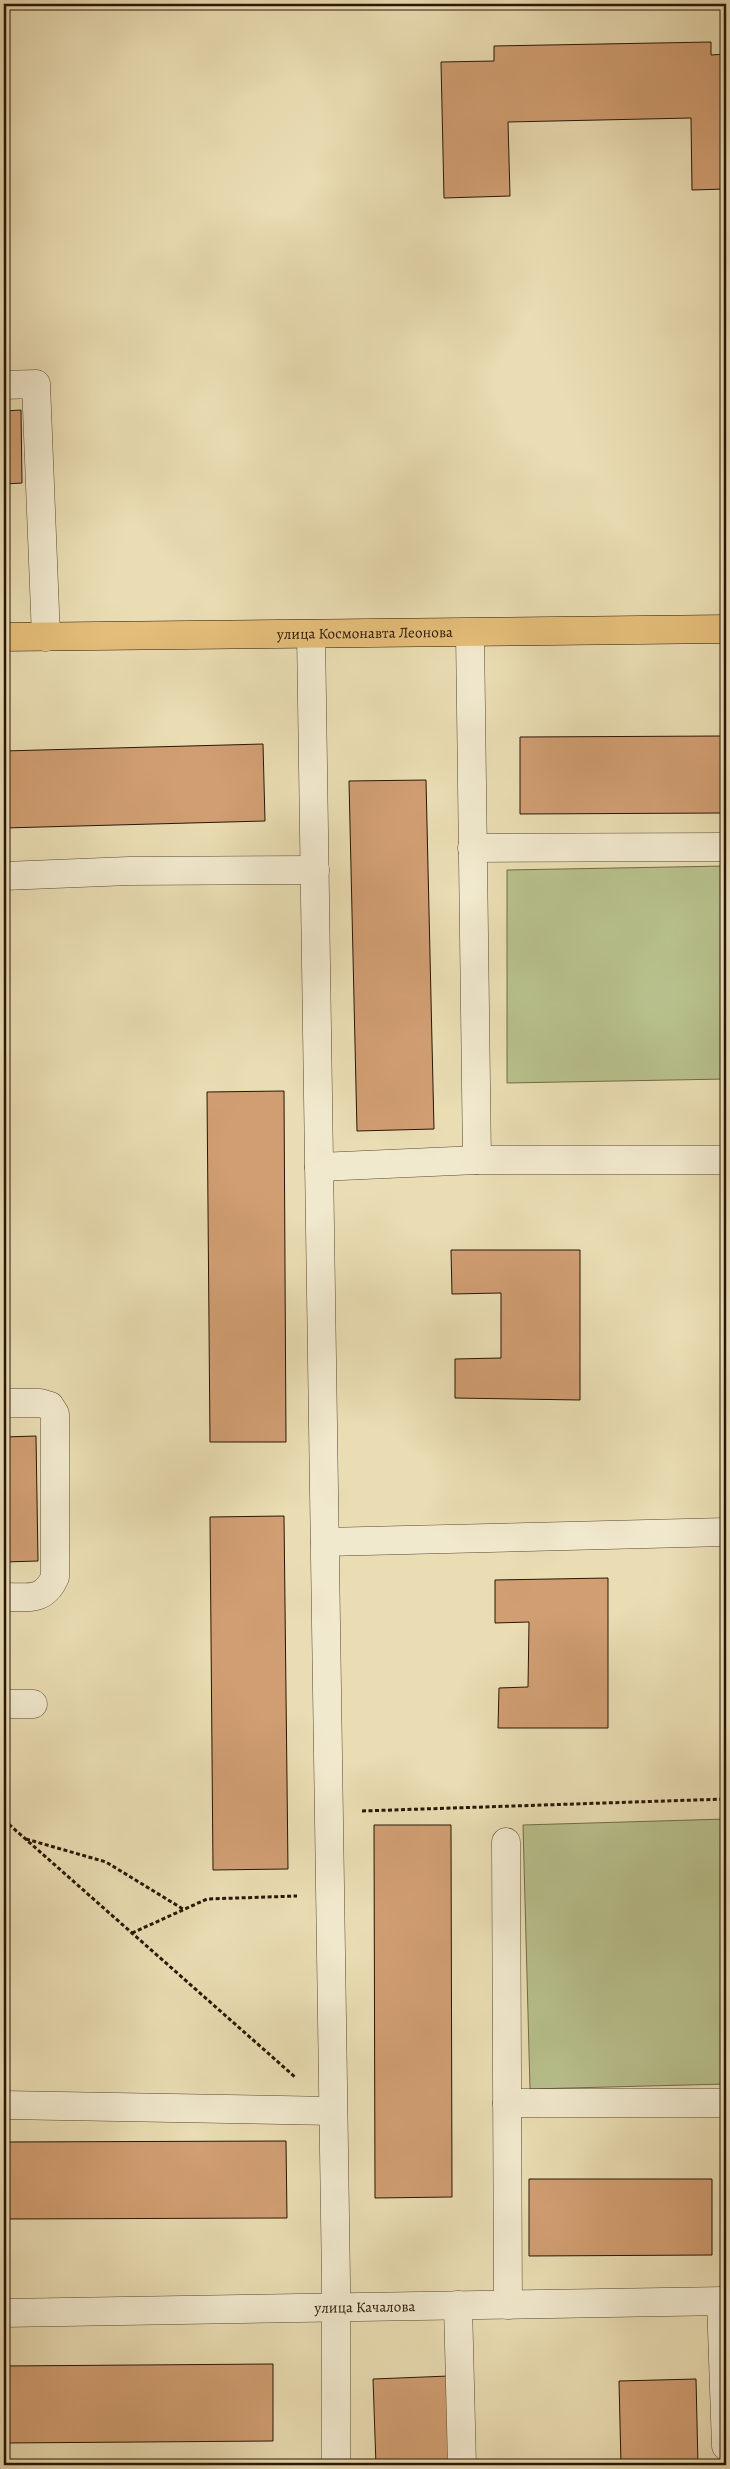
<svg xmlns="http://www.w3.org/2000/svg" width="730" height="2469" font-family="Alegreya,serif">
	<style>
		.green { fill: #b7c08c; stroke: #706b48 }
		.building { fill: #d09e72; stroke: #291605 }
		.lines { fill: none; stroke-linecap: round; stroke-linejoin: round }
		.minor-casing { stroke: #594830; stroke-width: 29 }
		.major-casing { stroke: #291605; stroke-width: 29 }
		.path { stroke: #291605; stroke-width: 3; stroke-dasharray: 4 2.5; stroke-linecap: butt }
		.minor { stroke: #f1e9ce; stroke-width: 28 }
		.major { stroke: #e5be7a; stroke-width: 28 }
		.labels { text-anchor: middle; stroke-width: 5; stroke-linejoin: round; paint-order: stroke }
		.street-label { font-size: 15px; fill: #291605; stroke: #f1e9ce }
	</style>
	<rect width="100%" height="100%" fill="#eaddb3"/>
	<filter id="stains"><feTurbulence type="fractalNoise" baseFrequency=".004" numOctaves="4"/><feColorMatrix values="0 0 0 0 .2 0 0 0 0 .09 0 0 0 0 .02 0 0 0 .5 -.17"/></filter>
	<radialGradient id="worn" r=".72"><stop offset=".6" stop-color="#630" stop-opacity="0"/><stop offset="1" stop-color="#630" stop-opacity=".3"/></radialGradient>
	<g class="green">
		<path d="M726,866v213l-219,4v-213z"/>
		<path d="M726,1819v265l-196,5 -7,-264z"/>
	</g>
	<g class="building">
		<path d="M711,42v13l15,-1v135l-34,1 -1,-72 -183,4 2,74 -66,2 -3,-136 53,-1v-15z"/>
		<path d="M21,410l1,73 -18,1v-73z"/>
		<path d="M722,736v77l-202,1v-77z"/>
		<path d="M263,744l2,77 -261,7v-77z"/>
		<path d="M426,780l8,349 -77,2 -8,-350z"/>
		<path d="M284,1091l2,351h-76l-3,-350z"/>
		<path d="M451,1250h129v150l-125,-2v-39l46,-1v-65l-49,1z"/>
		<path d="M36,1436l2,125 -34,1v-125z"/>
		<path d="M284,1516l4,353 -75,1 -3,-353z"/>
		<path d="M608,1578v150h-110l1,-40 29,-1 1,-65 -34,1v-43z"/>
		<path d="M374,1825h77l1,372 -77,1z"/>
		<path d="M286,2141l1,77 -283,1v-77z"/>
		<path d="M529,2179h183v76l-183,1z"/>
		<path d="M273,2364v77l-269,2v-77z"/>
		<path d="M449,2376l3,89h-76l-3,-86z"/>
		<path d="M696,2379l2,86h-77l-2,-84z"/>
	</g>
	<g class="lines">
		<defs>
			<g id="minor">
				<path d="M4,385l32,-1 10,253"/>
				<path d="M470,633l7,527"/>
				<path d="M311,634l25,1648v183"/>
				<path d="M472,848l254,-1"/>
				<path d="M4,876l125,-5 186,-1"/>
				<path d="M319,1167l158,-7h249"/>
				<path d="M4,1403h36l10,3 5,8v163c-11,25 -27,20 -51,20"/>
				<path d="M325,1542l401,-10"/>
				<path d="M4,1704h29"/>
				<path d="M506,1842l2,463"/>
				<path d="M507,2103h217"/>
				<path d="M4,2105l329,6"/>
				<path d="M721,2301l5,145"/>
				<path d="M458,2305l4,160"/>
				<path id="s1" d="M4,2313l722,-12"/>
			</g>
			<g id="major">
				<path id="s2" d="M4,637l722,-8"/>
			</g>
		</defs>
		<use href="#minor" class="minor-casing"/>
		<use href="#major" class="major-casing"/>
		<g class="path">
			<path d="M362,1811l364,-12"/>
			<path d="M4,1820l291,257"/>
			<path d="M26,1839l80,23 77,47"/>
			<path d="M132,1933l75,-34 90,-3"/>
		</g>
		<use href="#minor" class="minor"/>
		<use href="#major" class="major"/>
	</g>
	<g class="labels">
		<g class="street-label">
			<text dy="5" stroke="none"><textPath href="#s2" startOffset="361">улица Космонавта Леонова</textPath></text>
			<text dy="5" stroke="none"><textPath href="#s1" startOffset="361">улица Качалова</textPath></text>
		</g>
	</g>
	<rect width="730" height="2469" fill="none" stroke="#eaddb3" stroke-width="20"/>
	<rect x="5" y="5" width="720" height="2459" fill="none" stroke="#291605" stroke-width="2.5"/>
	<rect x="10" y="10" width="710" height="2449" fill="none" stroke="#291605"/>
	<rect width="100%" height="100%" filter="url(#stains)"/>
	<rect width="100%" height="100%" fill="url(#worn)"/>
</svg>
